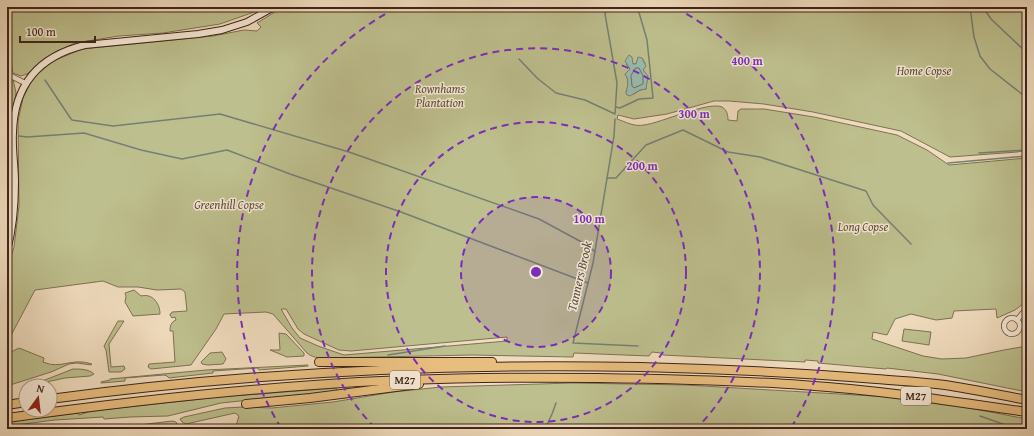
<svg xmlns="http://www.w3.org/2000/svg" width="1034" height="436" font-family="'Gentium Book Plus',serif">
	<style>
		.green { fill: #bebf8e; stroke: #7e7254; fill-rule: evenodd }
		.water { fill: #9abcb0; stroke: #758074 }
		.lines { fill: none; stroke-linecap: round; stroke-linejoin: round }
		.shore { stroke: #6c7065; stroke-width: 1 }
		.stream { stroke: #758074; stroke-width: 1.5 }
		.street-casing { stroke: #6a5343; stroke-width: 6 }
		.secondary-casing { stroke: #3e251a; stroke-width: 8 }
		.highway-casing { stroke: #3e251a; stroke-width: 10 }
		.street { stroke: #f5e8d5; stroke-width: 4.5 }
		.secondary { stroke: #f5e8d5; stroke-width: 6 }
		.highway { stroke: #e8be7f; stroke-width: 8 }
		.ring { fill: none; stroke: #7b2cbf; stroke-width: 2; stroke-dasharray: 7 5 }
		.labels { text-anchor: middle; stroke-width: 3; stroke-linejoin: round; paint-order: stroke }
		.shield { fill: #f5e8d5; stroke: #756052; stroke-width: 1 }
		.shield-label { font-size: 11px; font-weight: bold; fill: #3e251a }
		.park-label { font-size: 12px; font-style: italic; fill: #5e4c37; stroke: #f5e8d5 }
		.water-label { font-size: 13px; font-style: italic; fill: #554b40; stroke: #f5e8d5 }
		.centre { fill: #7b2cbf; stroke: #f5e8d5; stroke-width: 2 }
		.ring-label { font-size: 12px; text-anchor: middle; font-weight: bold; fill: #7b2cbf; stroke: #f5e8d5; stroke-width: 3; stroke-linejoin: round; paint-order: stroke }
	</style>
	<rect width="100%" height="100%" fill="#f0dcbe"/>
	<filter id="stains"><feTurbulence type="fractalNoise" baseFrequency=".005" numOctaves="4"/><feColorMatrix values="0 0 0 0 .2 0 0 0 0 .09 0 0 0 0 .02 0 0 0 .5 -.17"/></filter>
	<radialGradient id="worn" r=".72"><stop offset=".6" stop-color="#630" stop-opacity="0"/><stop offset="1" stop-color="#630" stop-opacity=".3"/></radialGradient>
	<g class="green">
		<path d="M7,7h256l-6,4 -37,13 -57,9 -44,3 -44,7 -19,9 -29,22 -6,2 -8,-3 -1,-3v-4h-5z"/>
		<path d="M283,7h744v143l-10,2 -67,5 -49,-26 -88,-19 -49,-8 -35,-3h-15l-47,13 -33,5 -16,-4 -1,4c9,3 17,8 27,6 17,-2 64,-24 78,-18 5,3 6,8 6,13l9,1 1,-10 3,-2h23l50,8 83,18 30,15 22,15 78,-7v143l-12,9 -18,8 -1,-9 -42,2 -2,7 -16,2 -25,-6 -16,5 -8,16 -14,-3 -1,7 51,17 19,3 24,-1 38,-8 23,-4v46l-89,-18 -51,-6 -1,1 -68,-6v-2l-13,-1v2l-142,-7 -2,-2 -9,-1 -3,4 -75,-3 -1,4 -101,-2 -140,3c-9,0 -18,1 -25,-5l-34,-39 -7,-2 -42,2 -8,15 -25,36 -40,4 -3,-2 1,-3 26,-2 -2,-31h-3c0,-5 1,-9 6,-11l-1,-3 -3,1 -2,-3v-1l2,-1v-1l15,-1 -2,-19 -4,-3 -24,1 -19,-3h-20l-15,-6 -68,9 -28,53v-74l7,-22 5,-41 -1,-85 5,-23 9,-18 5,-6 16,-13 29,-12 131,-13 31,-6 13,1 4,-4 -4,-4zM642,58l3,5 -2,6 3,9v11l-6,1 -6,4 -8,-2c3,-6 3,-12 -1,-18l5,-5 -4,-5 6,-3 1,3h2zM281,309h5l12,20 6,5 35,16 12,1 156,-14v4l-163,14 -26,-9 -18,-8 -8,-10z"/>
		<path d="M7,77l6,2 3,14 -4,24v95l-5,27z"/>
		<path d="M134,290l7,6c12,-3 19,8 19,18l-27,2 -8,-14 1,-6 -1,-3z"/>
		<path d="M118,321h6l-15,23 2,23 13,-1 1,3 -4,3h-12l-3,-22 -2,-4z"/>
		<path d="M904,329l27,3 -2,13 -27,-4z"/>
		<path d="M279,333l7,1 18,19v3l-17,1 -17,-7h10z"/>
		<path d="M19,348l25,10 -1,4c18,8 28,-5 49,2l-1,1 -14,-2 -8,1 -18,8 -44,14v-29l6,-6z"/>
		<path d="M222,352l4,7 -3,5 -15,1 -6,-1 -1,-2 9,-9z"/>
		<path d="M308,365v1l-49,4 -1,-2 -45,3v2l-44,5 -2,-2 -3,-1 -39,3v3l-24,2v-1l9,-2v-1l96,-9z"/>
		<path d="M73,369c7,0 16,0 21,5l-4,2 -25,2 -33,7z"/>
		<path d="M572,383l114,2 204,12 74,10 63,12v10h-792l4,-13 -4,-3 -49,11 -4,-2 -2,-3 4,-2 41,-9 18,-1 29,1 61,-6 60,-10 48,-5z"/>
		<path d="M336,388l1,3 -116,12 -53,13 -38,1 -26,2 -1,-2 -48,3 -48,6v-4l71,-9 1,2 12,-4 18,-2 110,-12z"/>
		<path d="M172,421l4,1 4,7h-89l24,-1z"/>
	</g>
	<path class="water" d="M629,55l3,2 1,7h3l2,-7 4,1 4,8 -3,4 5,6 -2,13 -6,1 -10,6 -3,-1 -1,-1c1,-8 4,-13 -1,-20l5,-5 -5,-8z"/>
	<g class="lines">
		<path class="shore" d="M636,68h3l4,8v8l-9,4 -2,-2 -1,-10z"/>
		<g class="stream">
			<path d="M970,7l4,30 6,19 10,13 37,29"/>
			<path d="M983,7l8,12 36,34"/>
			<path d="M519,59l18,19 19,15 29,7 30,14 2,-31 -12,-69 3,-7"/>
			<path d="M45,80l24,36 3,4 41,6 107,-12 129,38 190,67 50,27 6,6"/>
			<path d="M616,107l4,1 19,-9 14,-1 -6,-58 -9,-31 1,-2"/>
			<path d="M615,119l-1,17 -21,127 -20,80 65,3"/>
			<path d="M7,134l1,1"/>
			<path d="M19,136l8,1 57,-4 57,17 41,9 45,-9 63,24 111,38 187,71"/>
			<path d="M979,153l48,-3"/>
			<path d="M948,163l79,-7"/>
			<path d="M607,178h9l30,-33 37,-15 45,22 32,5 106,34 7,14 38,39"/>
			<path d="M388,355l57,-9"/>
			<path d="M980,416l37,13"/>
			<path d="M545,429l7,-15 4,-11"/>
		</g>
		<defs>
			<g id="street">
				<path d="M7,74l18,9"/>
				<circle cx="1012" cy="326" r="8"/>
				<path d="M1017,320l10,-12"/>
			</g>
			<path id="secondary" d="M7,251c6,-22 8,-46 8,-69 0,-16 -3,-33 -2,-49 1,-48 26,-77 72,-88l113,-11 24,-4 25,-8 27,-15"/>
			<g id="highway">
				<path d="M319,362h173"/>
				<path d="M50,399c194,-26 394,-36 590,-32 79,2 157,5 236,12 23,2 46,3 69,6 27,4 55,10 82,15"/>
				<path d="M246,404l64,-6 109,-14"/>
				<path d="M7,405l19,-3"/>
				<path d="M7,418c102,-14 204,-26 307,-33 94,-7 188,-8 283,-7 68,1 137,2 205,7 76,5 150,16 225,27"/>
			</g>
		</defs>
		<use href="#street" class="street-casing"/>
		<use href="#secondary" class="secondary-casing"/>
		<use href="#highway" class="highway-casing"/>
		<use href="#street" class="street"/>
		<use href="#secondary" class="secondary"/>
		<use href="#highway" class="highway"/>
	</g>
	<circle cx="536" cy="272" r="75" fill="#7b2cbf" fill-opacity=".12"/>
	<g class="ring">
		<circle cx="536" cy="272" r="75"/>
		<circle cx="536" cy="272" r="150"/>
		<path d="M375 428A224 224 0 1 1 697 428"/>
		<path d="M281 428A299 299 0 0 1 396 8M676 8A299 299 0 0 1 791 428"/>
	</g>
	<g class="labels">
		<g class="shield">
			<rect x="390" y="371" width="30" height="18" rx="3"/>
			<rect x="901" y="387" width="30" height="18" rx="3"/>
		</g>
		<g class="shield-label">
			<text x="405" y="384">M27</text>
			<text x="916" y="400">M27</text>
		</g>
		<g class="park-label">
			<text x="924" y="75">Home Copse</text>
			<text x="440" y="93">Rownhams<tspan x="440" dy="14">Plantation</tspan></text>
			<text x="229" y="209">Greenhill Copse</text>
			<text x="863" y="231">Long Copse</text>
		</g>
		<g class="water-label">
			<text transform="translate(579 276) rotate(-77)" y="5">Tanners Brook</text>
		</g>
	</g>
	<circle cx="536" cy="272" r="6" class="centre"/>
	<g class="ring-label">
		<text x="747" y="65">400 m</text>
		<text x="694" y="118">300 m</text>
		<text x="642" y="170">200 m</text>
		<text x="589" y="223">100 m</text>
	</g>
	<rect width="1034" height="436" fill="none" stroke="#f0dcbe" stroke-width="24"/>
	<rect x="8" y="8" width="1018" height="420" fill="none" stroke="#3e251a" stroke-width="2"/>
	<rect x="12" y="12" width="1010" height="412" fill="none" stroke="#3e251a"/>
	<g transform="translate(38 398) rotate(15)"><circle r="19" fill="#f5e8d5" stroke="#ac9a8a"/>
	<path d="M0-3L7 15L0 10L-7 15Z" fill="#8f2418"/>
	<text y="-6" font-size="11" font-weight="bold" text-anchor="middle" fill="#3e251a">N</text>
	</g>
	<path d="M20 36v6h75v-6" fill="none" stroke="#3e251a" stroke-width="2"/>
	<text x="26" y="36" font-size="12" fill="#3e251a" stroke="#f5e8d5" stroke-width="3" paint-order="stroke">100 m</text>
	<rect width="100%" height="100%" filter="url(#stains)"/>
	<rect width="100%" height="100%" fill="url(#worn)"/>
</svg>
